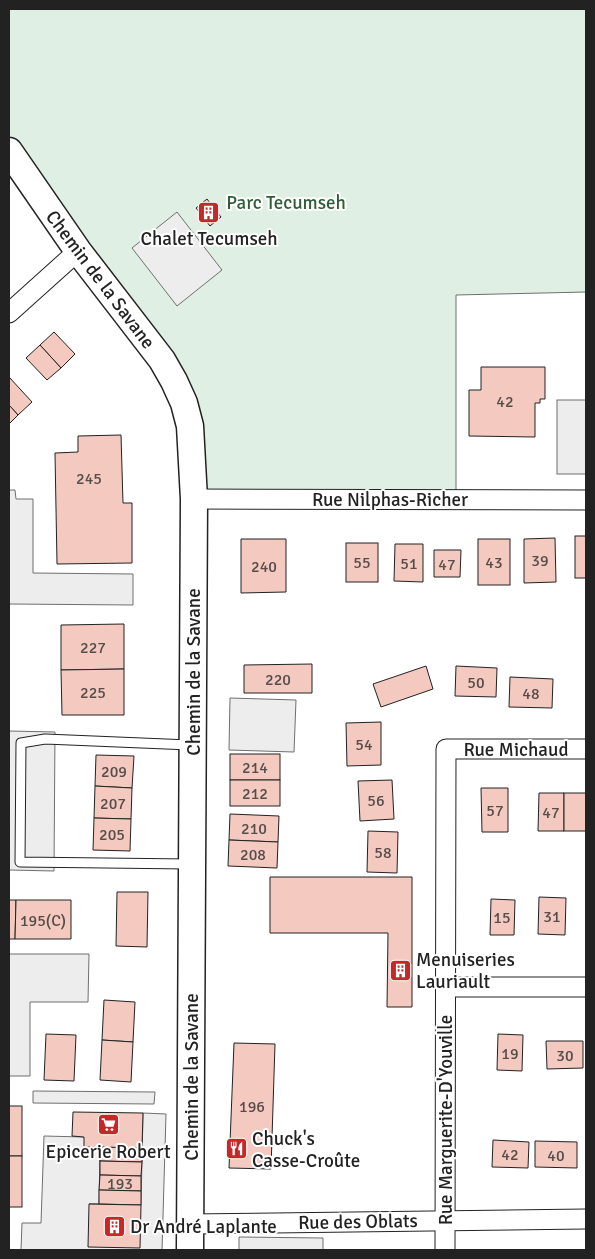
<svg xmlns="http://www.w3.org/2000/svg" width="595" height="1259" font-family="Signika,sans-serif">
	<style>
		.green { fill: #e0efe3; stroke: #6f6f6f }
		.parking { fill: #ededed; stroke: #6f6f6f }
		.building { fill: #f3c9c0; stroke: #222 }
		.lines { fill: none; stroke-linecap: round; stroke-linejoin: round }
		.lane-casing { stroke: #222; stroke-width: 11 }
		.street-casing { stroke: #222; stroke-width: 21 }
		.secondary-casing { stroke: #222; stroke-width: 29 }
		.lane { stroke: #fff; stroke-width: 9 }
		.street { stroke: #fff; stroke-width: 19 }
		.secondary { stroke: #fff; stroke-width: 26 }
		.labels { text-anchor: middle; stroke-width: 4; stroke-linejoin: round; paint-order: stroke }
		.number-label { font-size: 16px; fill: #564c4a }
		.park-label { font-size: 19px; fill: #2f5e38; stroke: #fff }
		.poi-label { font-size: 19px; fill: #222; stroke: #fff; text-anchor: start }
		.street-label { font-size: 19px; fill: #222; stroke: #fff }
	</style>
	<rect width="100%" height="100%" fill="#fff"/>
	<path class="green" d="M9,9h577v283l-130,3v204h-262l-4,-73 -181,-275z"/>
	<g class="parking">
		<path d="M177,212l45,58 -45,36 -45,-58z"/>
		<rect x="557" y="400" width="29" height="74"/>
		<path d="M9,490h6l1,9h17v74l100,1v31l-124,-1z"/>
		<path d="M230,698l66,2 -2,52 -65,-2z"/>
		<path d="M9,731l46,1 -1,139 -45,-1z"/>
		<path d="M9,954h80l-1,48h-58v74h-21z"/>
		<path d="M33,1091l122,1 -1,12 -121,-1z"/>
		<path d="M143,1113l23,1 -4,136h-141l1,-27h19l3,-87 40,1 16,10 -1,57h-10l52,1z"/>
		<path d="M239,1237l84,1v12h-84z"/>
	</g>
	<g class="building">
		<path d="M207,199l14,18 -11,9 -14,-18z"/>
		<path d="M54,332l21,22 -14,14 -21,-23z"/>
		<path d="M40,345l21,23 -14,12 -21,-22z"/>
		<path d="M481,367h64v32h-5v4h-5v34l-66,-1v-46h12z"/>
		<path d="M9,377l23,25 -14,13 -9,-10z"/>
		<path d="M9,405l9,10 -9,9z"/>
		<path d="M121,435l2,68h9v60l-75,1 -2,-111 23,-1v-16z"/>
		<rect x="575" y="536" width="11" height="42"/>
		<path d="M555,538l1,44 -32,1v-44z"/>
		<path d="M241,539h45v53l-45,1z"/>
		<rect x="478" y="539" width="32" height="46"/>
		<rect x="346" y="543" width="32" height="39"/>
		<path d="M395,544h28v38l-29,-1z"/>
		<path d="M434,550h27l-1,27h-26z"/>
		<path d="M124,624v45l-63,1v-45z"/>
		<path d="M312,664v29h-68v-28z"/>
		<path d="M426,666l7,23 -52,18 -8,-23z"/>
		<path d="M456,666l41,2 -1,29 -41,-1z"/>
		<path d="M124,669v46h-62l-1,-45z"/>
		<path d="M510,677l43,2 -1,29 -43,-1z"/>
		<path d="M381,722v43l-34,1 -1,-43z"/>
		<rect x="230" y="754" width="50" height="26"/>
		<path d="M96,755l38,1 -2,32 -37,-2z"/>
		<rect x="230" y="780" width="50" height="26"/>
		<path d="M392,780l2,39 -34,2 -2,-40z"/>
		<path d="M95,786l37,2 -1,31 -37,-1z"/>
		<path d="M481,788h27v44h-26z"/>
		<path d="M539,793h25v38h-26z"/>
		<rect x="564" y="793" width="22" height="38"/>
		<path d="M230,814l49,2 -1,26 -49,-2z"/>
		<path d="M94,818l37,1 -1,32 -37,-1z"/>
		<path d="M368,831l30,1 -1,41 -30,-1z"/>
		<path d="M229,840l49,2 -1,26 -49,-2z"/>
		<path d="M270,877h142v130h-25l1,-74h-118z"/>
		<path d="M117,892h31l-1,55 -31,-1z"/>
		<path d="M539,897l27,1 -1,37 -27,-1z"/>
		<path d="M491,899l24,1 -1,35h-24z"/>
		<path d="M9,900h7l-1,39h-6z"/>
		<path d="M16,900h55v39h-56z"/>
		<path d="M104,1000l31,2 -2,40 -31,-2z"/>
		<path d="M46,1034l30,1 -2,46 -30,-1z"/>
		<path d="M498,1034l25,1 -1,36 -25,-1z"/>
		<path d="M102,1040l31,2 -2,40 -31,-2z"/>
		<path d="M546,1041h37v27l-36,1z"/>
		<path d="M234,1043l41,1 -4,125 -42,-1z"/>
		<rect x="9" y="1106" width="13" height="50"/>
		<path d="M73,1112l70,1 -1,35 -58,-1v-10l-12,-1z"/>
		<path d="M493,1140l36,2 -1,26 -36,-1z"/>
		<path d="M535,1141l42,1v26l-42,-1z"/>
		<path d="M100,1147l42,1v14l-42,-1z"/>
		<rect x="9" y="1156" width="13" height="51"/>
		<path d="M100,1161l42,1 -1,14 -41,-1z"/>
		<path d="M100,1175l41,1v15l-42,-1z"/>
		<path d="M99,1190l42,1v14l-42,-1z"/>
		<path d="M89,1204l52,1 -1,43 -52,-1z"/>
	</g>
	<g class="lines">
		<defs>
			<path id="lane" d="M189,864l-169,-2 1,-119 24,-4 145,6"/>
			<g id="street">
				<path d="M9,313l69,-62"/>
				<path d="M194,499l392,1"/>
				<path d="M445,987h141"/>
				<path d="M190,1224l396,-5"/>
				<path d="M445,1250l1,-501h140"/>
			</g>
			<path id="secondary" d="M9,151l69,100 84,109 12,21 10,22 6,23 4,73 -4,751"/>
		</defs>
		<use href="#lane" class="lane-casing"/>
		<use href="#street" class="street-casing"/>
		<use href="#secondary" class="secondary-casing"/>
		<use href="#lane" class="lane"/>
		<use href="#street" class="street"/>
		<use href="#secondary" class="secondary"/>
	</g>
	<defs>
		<symbol id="building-square" viewBox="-11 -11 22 22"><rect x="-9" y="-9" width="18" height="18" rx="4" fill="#c62828" stroke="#fff"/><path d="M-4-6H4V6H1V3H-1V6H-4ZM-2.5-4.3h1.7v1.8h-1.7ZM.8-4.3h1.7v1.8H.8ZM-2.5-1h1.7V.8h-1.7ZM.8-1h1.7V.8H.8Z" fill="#fff"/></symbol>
		<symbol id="supermarket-square" viewBox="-11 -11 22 22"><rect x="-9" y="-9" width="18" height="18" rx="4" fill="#c62828" stroke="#fff"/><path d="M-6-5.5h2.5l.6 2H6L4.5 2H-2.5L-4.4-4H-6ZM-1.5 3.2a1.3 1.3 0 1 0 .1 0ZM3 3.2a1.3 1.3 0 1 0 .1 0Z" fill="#fff"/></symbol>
		<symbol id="restaurant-square" viewBox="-11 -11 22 22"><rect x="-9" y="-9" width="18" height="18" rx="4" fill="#c62828" stroke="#fff"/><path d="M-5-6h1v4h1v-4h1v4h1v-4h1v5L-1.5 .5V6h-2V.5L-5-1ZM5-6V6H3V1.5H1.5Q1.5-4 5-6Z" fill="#fff"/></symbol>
	</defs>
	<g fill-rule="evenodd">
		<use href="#building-square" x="196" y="200" width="25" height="25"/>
		<use href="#building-square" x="388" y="958" width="25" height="25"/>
		<use href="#supermarket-square" x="96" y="1112" width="25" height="25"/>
		<use href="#restaurant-square" x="224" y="1136" width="25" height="25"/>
		<use href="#building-square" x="102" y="1214" width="25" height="25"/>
	</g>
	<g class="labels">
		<g class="number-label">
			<text x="505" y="407">42</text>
			<text x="89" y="484">245</text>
			<text x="540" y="566">39</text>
			<text x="362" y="568">55</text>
			<text x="494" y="568">43</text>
			<text x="409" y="569">51</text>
			<text x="447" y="570">47</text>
			<text x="264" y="572">240</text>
			<text x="93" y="653">227</text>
			<text x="278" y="685">220</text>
			<text x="476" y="688">50</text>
			<text x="93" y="698">225</text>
			<text x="531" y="699">48</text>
			<text x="364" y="750">54</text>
			<text x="255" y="773">214</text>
			<text x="114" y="777">209</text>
			<text x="255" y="799">212</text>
			<text x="376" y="806">56</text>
			<text x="113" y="809">207</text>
			<text x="495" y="816">57</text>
			<text x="551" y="818">47</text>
			<text x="254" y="834">210</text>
			<text x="112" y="840">205</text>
			<text x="383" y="858">58</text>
			<text x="253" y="860">208</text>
			<text x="552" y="922">31</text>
			<text x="502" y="923">15</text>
			<text x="43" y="926">195(C)</text>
			<text x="510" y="1059">19</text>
			<text x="565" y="1061">30</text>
			<text x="252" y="1112">196</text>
			<text x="510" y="1160">42</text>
			<text x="556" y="1161">40</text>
			<text x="120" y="1189">193</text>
		</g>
		<g class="park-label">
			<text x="286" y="209">Parc Tecumseh</text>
		</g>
		<g class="poi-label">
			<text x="209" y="245" text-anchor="middle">Chalet Tecumseh</text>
			<text x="416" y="966">Menuiseries<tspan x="416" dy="22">Lauriault</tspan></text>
			<text x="252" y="1145">Chuck's<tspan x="252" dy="22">Casse-Croûte</tspan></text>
			<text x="108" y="1158" text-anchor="middle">Epicerie Robert</text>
			<text x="130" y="1233">Dr André Laplante</text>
		</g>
		<g class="street-label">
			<text transform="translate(101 279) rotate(53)" y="7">Chemin de la Savane</text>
			<text x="390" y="506">Rue Nilphas-Richer</text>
			<text transform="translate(193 672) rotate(-90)" y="7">Chemin de la Savane</text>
			<text x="516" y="756">Rue Michaud</text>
			<text transform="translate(191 1077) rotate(-90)" y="7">Chemin de la Savane</text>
			<text transform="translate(445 1120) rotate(-90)" y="7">Rue Marguerite-D'Youville</text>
			<text transform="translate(358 1221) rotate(-1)" y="7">Rue des Oblats</text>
		</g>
	</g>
	<rect width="595" height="1259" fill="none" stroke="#222222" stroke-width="20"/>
</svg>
